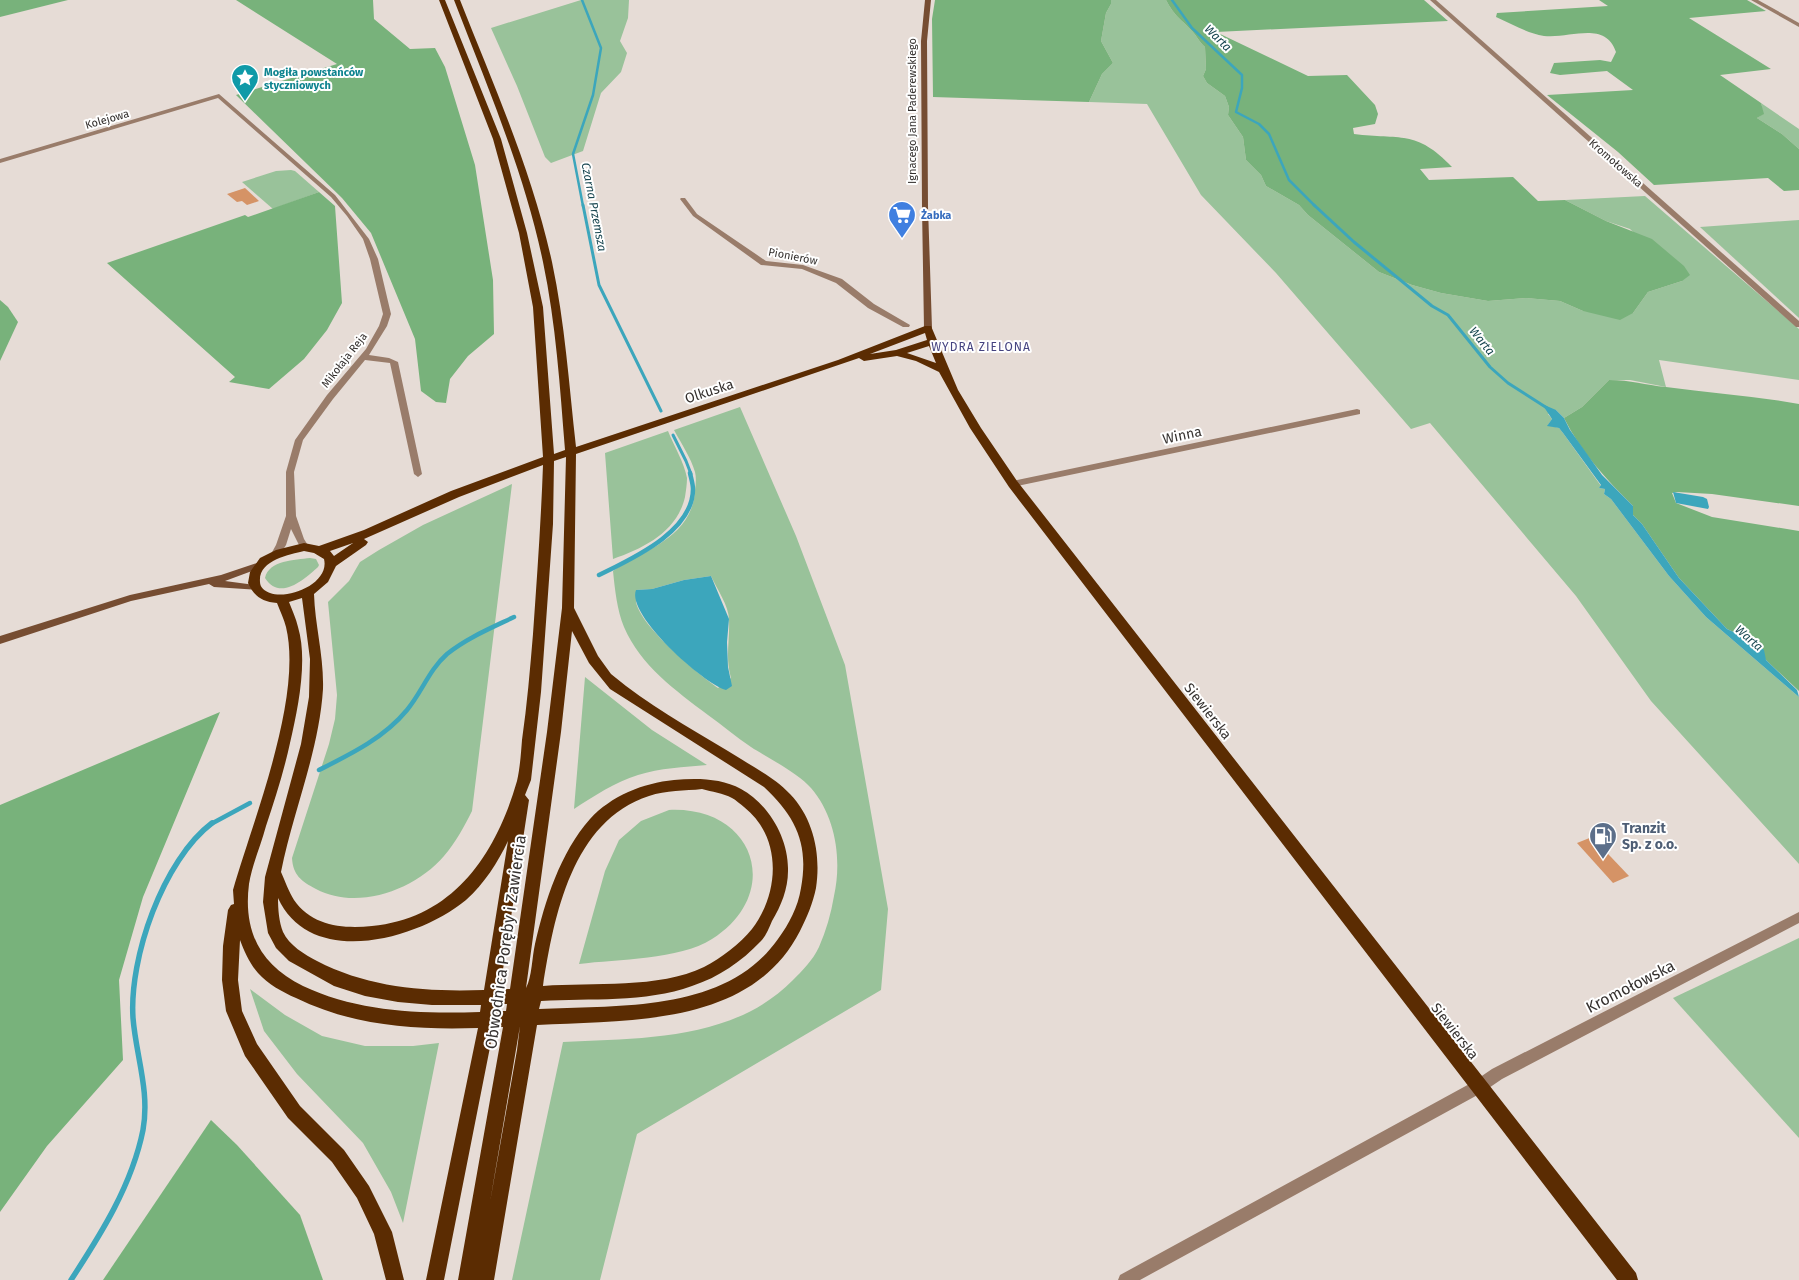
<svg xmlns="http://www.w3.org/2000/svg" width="1799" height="1280" font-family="'Fira Sans',sans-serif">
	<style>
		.green { fill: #99c29a; fill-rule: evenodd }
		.forest { fill: #78b27b }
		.water { fill: #3ca6bc }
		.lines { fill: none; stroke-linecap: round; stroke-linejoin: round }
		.stream-far3 { stroke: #3ca6bc; stroke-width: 2.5 }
		.stream-far2 { stroke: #3ca6bc; stroke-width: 3 }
		.stream-far1 { stroke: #3ca6bc; stroke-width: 4.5 }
		.stream { stroke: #3ca6bc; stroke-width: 5.5 }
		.building { fill: #d59366 }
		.street { fill: #997c6a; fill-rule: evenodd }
		.secondary { fill: #764d32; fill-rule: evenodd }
		.primary { fill: #5b2c02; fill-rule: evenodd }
		.labels { text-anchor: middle; stroke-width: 4; stroke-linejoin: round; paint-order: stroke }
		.far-culture-label { font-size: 11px; font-weight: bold; fill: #0d838f; stroke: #fff; text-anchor: start }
		.far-street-label { font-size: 11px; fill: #35312f; stroke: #fff }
		.far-shop-label { font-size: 11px; font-weight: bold; fill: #366cbe; stroke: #fff; text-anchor: start }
		.far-water-label { font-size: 12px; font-style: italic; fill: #194751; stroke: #fff }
		.far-neighbourhood-label { font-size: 12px; letter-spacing: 1px; fill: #44427f; stroke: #fff }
		.street-label { font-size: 14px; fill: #35312f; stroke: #fff }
		.service-label { font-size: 14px; font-weight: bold; fill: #4e5e75; stroke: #fff; text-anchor: start }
		.near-street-label { font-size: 16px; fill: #35312f; stroke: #fff }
	</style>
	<rect width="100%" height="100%" fill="#e6dcd6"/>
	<g class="green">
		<path d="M581,0h48l-1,18 -8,23 7,12 -6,19 -20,21 -18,58 -32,12 -6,-6 -28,-71 -26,-58z"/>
		<path d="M1111,0h55c9,17 14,18 26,31 5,5 7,11 13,16l1,22 -3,7 4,7 18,13 4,11 -1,8 15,22 3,23 15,15 5,11 33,19 9,10 71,57 33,13 29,8 47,8 38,-3 34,3 23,10 50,2 15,-21 34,-11 -52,-52 -24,-8 -41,-21 80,-4 154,133v51l-140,-20 7,27 -36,-7h-21l-27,27 -18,11 -8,-8 -8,4 4,5 -4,6 11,3 4,5 38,53 -2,2 6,1 -1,5 7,5 58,77 37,41 93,80v167l-148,-163 -75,-105 -146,-173 -19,6 -135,-156 -75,-78 -54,-91 -58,-2 13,-28 11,-11 -12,-22 5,-28 5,-9z"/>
		<path d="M1761,103l38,26v20l-17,-15 -25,-16 6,-4z"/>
		<path d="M291,170l4,1 24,21 -46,17 -31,-27 34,-11z"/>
		<path d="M1799,220v98l-99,-91z"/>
		<path d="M740,407l56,129 49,129 43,244 -7,81 -244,144 -37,146h-88l51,-238c79,-4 170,-1 230,-62 9,-9 20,-20 26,-33 7,-16 12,-33 15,-51 8,-36 2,-79 -23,-108 -13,-15 -43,-30 -60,-41 -15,-10 -29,-22 -43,-32 -33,-25 -67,-49 -84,-88 -7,-17 -9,-37 -11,-56 30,-20 73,-32 81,-72 1,-9 3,-19 1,-27 -4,-14 -14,-29 -21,-42zM711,576c6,13 18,30 18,44 1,21 -4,37 2,58l-13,10c-21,-15 -77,-61 -82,-86 0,-4 0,-8 0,-12l16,-1 32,-9z"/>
		<path d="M668,431c6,15 16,31 19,47 0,6 -1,12 -2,19 -8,35 -41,51 -72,62l-8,-106z"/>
		<path d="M512,484l-40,327c-8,16 -16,31 -28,45 -29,34 -87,55 -128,33 -15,-8 -23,-14 -24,-31l37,-114 6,-25 2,-24 -9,-93 21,-21 11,-19 19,-12 44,-25z"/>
		<path d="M310,558l6,1 3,6 -1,2c-12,11 -38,35 -53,11 4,-18 30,-18 45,-20z"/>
		<path d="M585,677l67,53 55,35c-23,2 -47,3 -69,10 -23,7 -44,21 -64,34z"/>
		<path d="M669,810c86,-4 115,83 43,129 -33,21 -94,20 -133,25l26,-93 14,-31 22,-19z"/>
		<path d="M1799,938v200l-126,-140z"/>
		<path d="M250,989l35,26 37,21 43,10h48l26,-3 -36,180 -12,-31 -28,-49 -66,-69 -33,-43z"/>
	</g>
	<g class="forest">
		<path d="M0,0h68l-68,17z"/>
		<path d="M236,0h137l1,19 36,30 25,-1 10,19 30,98 18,115 1,54 -26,22 -18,23 -4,24 -10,-1 -15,-11 -6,-52 -44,-106 -29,-35 -106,-103 101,-31z"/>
		<path d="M935,0h176v4l-5,9 -5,28 12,22 -11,11 -13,28 -156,-5 -1,-78z"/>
		<path d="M1166,0h258l24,21 -232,11 92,44 39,-1 28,30 3,9 -3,10 -22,4 1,6c46,6 62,-5 98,33l-32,2 9,11 84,-3 25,24 27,-1 41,21 46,18 32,27 6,9 -8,6 -34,11 -15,21 -13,7 -37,-9 -23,-10 -34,-3 -38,3 -47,-8 -29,-8 -33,-13 -71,-57 -9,-10 -33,-19 -5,-11 -15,-15 -3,-23 -15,-22 1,-8 -4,-11 -18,-13 -4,-7 3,-7 -1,-22c-6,-5 -8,-11 -13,-16 -12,-13 -17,-14 -26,-31z"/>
		<path d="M1599,0h148l19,11 -77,7 82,51 -51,6 41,28 3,11 -7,4 25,16 17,15v41l-15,1 -16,-13 -114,7 -36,-33 -71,-57 86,-5 -26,-19 -47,4 -10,-2 4,-10 46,-3 11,2 5,-10c-11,-32 -46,-13 -72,-16 -17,-3 -32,-12 -48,-19l1,-4 111,-7z"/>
		<path d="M319,192l16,14 7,97 -15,27 -23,29 -35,30 -40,-7 6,-5 -128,-114 138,-48 3,2z"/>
		<path d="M0,300l8,7 10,15 -18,39z"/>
		<path d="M1609,380c22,0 36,5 57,7 44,6 89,9 133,17v102l-87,-12 -35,-2 -5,1 4,10 36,14 87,14v160l-33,-31 -13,-19 -26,-12 -48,-51 -37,-54 -9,-9v-9c-27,-27 -52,-54 -69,-88l18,-11z"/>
		<path d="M220,712l-77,185 -24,83 4,80 -76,86 -47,66v-407z"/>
		<path d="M211,1120l26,25 63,70 23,65h-220z"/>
	</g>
	<g class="water">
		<path d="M1542,404l14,6 8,8 6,12 32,45 31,31v9l9,9 37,54 48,51 26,12 11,9 2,10 31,30 2,7 -93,-80 -37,-41 -58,-77 -7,-5 1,-5 -6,-1 2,-3 -38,-52 -4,-5 -12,-2 5,-7z"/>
		<path d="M1673,492l30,5 4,2 2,8 -1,2 -32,-6z"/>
		<path d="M711,576l18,43 -2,23 1,25 4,19 -6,4c-22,-6 -100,-75 -90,-100l16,-1 32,-9z"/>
	</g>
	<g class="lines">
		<g class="stream-far3">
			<path d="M582,0l19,48 -8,47 -20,59 10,52"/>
			<path d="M1172,0l20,28 50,47v13l-6,24 23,12 10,10 20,46 26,26"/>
		</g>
		<g class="stream-far2">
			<path d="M583,205l16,80 62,126"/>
			<path d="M1314,205l40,37 78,64 16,9 42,52 18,16 39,25"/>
			<path d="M673,435l13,26 5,13"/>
		</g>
		<g class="stream-far1">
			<path d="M599,575c32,-16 94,-43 94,-86 0,-5 -2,-11 -3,-16"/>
			<path d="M319,770c32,-16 65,-32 88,-60 15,-18 22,-40 40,-56 20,-16 44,-26 67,-37"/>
			<path d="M211,824l39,-21"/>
		</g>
		<path class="stream" d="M71,1280c30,-46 61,-95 72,-150 7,-39 -7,-74 -10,-112 -4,-60 30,-158 79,-195"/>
	</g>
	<g class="building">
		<path d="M245,188l14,13 -12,4 -5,-4 -5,1 -10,-8z"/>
		<path d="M1592,837l37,39 -16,7 -36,-40z"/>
	</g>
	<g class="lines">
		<g class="street">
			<path d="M1430,0h6l363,321v6h-3z"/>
			<path d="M1751,0h7l41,23v4z"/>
			<path d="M219,94l116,101 34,44 9,20 13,55 -4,12 -18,29 20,3 9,4 24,112 -4,3 -4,-3 -24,-111 -25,-3 -32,39 -30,41 -9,32 2,44 8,23 5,8 -5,3 -3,-1 -10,-20 -5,16 -7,11 -3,1 -5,-3 5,-9 10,-29v-44l9,-32 32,-45 39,-46 13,-23 4,-12 -13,-55 -7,-20 -16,-23 -16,-19 -113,-99 -218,65v-4z"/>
			<path d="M681,198h4l12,16 69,47 37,4 39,14 32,25 36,21 -1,2h-6l-35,-19 -32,-25 -34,-14 -41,-4 -68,-49 -13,-17z"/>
			<path d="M1357,409l3,1v4l-347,73 -4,-3 4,-3z"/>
			<path d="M1799,912v11l-297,156 -19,13 -343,188h-22l2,-5 353,-193 19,-13z"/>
		</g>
		<g class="secondary">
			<path d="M925,0h6l-4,41 1,166 4,121 -4,2 -4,-2 -2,-121 -1,-166z"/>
			<path d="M260,562l3,1 2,2 -2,2 -38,14 30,4 5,3 -2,2 -44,-3 -5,-3 -78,17 -131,43v-8l130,-41 91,-20z"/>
		</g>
		<path class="primary" d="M439,0h6l56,139 26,94 16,74 11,147 11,-4c-5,-63 -9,-126 -22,-188 -19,-91 -56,-176 -89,-262h6c34,86 72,171 92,262 13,61 17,123 24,185l262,-87 87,-34h6l27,64 23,38 36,53 619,792 2,7h-21l-608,-793 -39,-59 -31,-56 -23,-11 -19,-5 -33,5 -5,-3 -283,96 -2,154 24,48 13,18 15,12c36,27 76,49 115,73 17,11 34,19 49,35 24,25 31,61 26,94 -3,15 -9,29 -16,43 -49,96 -171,89 -263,94l-43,255h-36l45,-253h-9l-50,253h-18l52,-252c-63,2 -125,-2 -182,-30 -14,-6 -28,-14 -38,-25 -8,-9 -14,-22 -18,-33l-2,40 4,31 15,33 43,62 44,44 25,36 23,46 12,48h-18l-12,-46 -17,-36 -25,-36 -44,-44 -43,-62 -19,-45 -4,-31 1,-34 5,-36 3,-5 3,-1 -1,-14c20,-70 70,-192 53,-263 -2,-8 -6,-16 -9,-24 -15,-1 -23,-7 -29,-20l2,-11 10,-14 16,-8 28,-7 15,3 45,-16 87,-39 92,-34 -10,-150 -14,-74 -26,-94zM925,333l2,7 -31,10 -26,4zM929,346l7,17 -29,-10zM566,457l-4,151 -15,124 -37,257h-10l29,-189 -4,-5 6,-15 10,-88 12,-168 1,-63zM543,465c-2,56 -6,113 -10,169 -3,36 -6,71 -11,106 -1,13 -2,28 -5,41 -21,73 -63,137 -145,145 -29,3 -60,0 -78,-26 -5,-8 -9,-19 -13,-28 12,-61 38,-120 42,-183 1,-33 -8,-63 -9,-95l14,-12 8,-16 30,-21 2,-3 -4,-3 95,-42zM353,543l-19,13 -4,-5zM304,551l10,2 10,6c6,24 -35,41 -54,34 -5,-2 -10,-5 -10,-11 -2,-22 29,-27 44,-31zM302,598l8,61 -1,38 -8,47 -36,133 -2,25 5,31 8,15 13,13 45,25 31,10 33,6 34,3h49l-1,7c-60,2 -122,0 -177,-26 -43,-21 -60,-55 -54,-102 3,-19 12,-39 17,-58 9,-27 18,-55 24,-83 8,-34 18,-83 8,-116 -2,-9 -6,-17 -9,-25zM572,631l17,32 21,26 154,98c32,30 45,57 37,101 -3,19 -12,36 -23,51 -52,74 -159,66 -239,70l2,-8c49,-3 104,2 151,-15 27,-9 49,-24 69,-45 5,-5 8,-13 11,-20 9,-15 16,-32 16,-50 1,-32 -19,-67 -47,-82 -20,-11 -45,-11 -67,-9 -31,3 -63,16 -84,39 -30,34 -45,82 -55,125 -3,13 -3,33 -9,44l35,-256zM702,789c10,3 21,4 30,9 4,2 8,6 12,9 38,30 36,85 8,122 -12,15 -31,29 -48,38 -45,22 -111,15 -161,19 11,-70 29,-165 106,-190 17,-6 36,-5 53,-7zM508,841l-24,149c-58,2 -115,-2 -167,-29 -12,-6 -28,-16 -34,-29 -4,-10 -5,-23 -5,-34 33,72 141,41 188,2 18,-16 32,-38 42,-59zM497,1004h10l-1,7h-10zM520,1026l-3,24 -27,152z"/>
	</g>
	<defs>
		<symbol id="sight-pin" viewBox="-11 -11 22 30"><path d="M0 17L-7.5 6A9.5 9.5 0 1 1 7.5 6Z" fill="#0f9aa8" stroke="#fff"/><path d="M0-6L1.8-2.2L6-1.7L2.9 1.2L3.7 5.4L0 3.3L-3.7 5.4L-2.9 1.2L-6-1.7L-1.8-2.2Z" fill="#fff"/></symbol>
		<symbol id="supermarket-pin" viewBox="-11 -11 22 30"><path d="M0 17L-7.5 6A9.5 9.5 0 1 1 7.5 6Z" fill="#3f7fe0" stroke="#fff"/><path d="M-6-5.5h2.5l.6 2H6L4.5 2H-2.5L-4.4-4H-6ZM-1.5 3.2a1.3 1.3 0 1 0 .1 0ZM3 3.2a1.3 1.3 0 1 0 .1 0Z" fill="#fff"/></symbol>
		<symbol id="fuel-pin" viewBox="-11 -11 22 30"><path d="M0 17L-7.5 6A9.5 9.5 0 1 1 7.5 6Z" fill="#5c6f8a" stroke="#fff"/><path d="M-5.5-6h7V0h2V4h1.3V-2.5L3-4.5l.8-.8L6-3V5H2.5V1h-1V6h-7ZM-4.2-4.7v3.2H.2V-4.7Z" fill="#fff"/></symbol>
	</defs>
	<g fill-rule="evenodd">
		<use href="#sight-pin" x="229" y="62" width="32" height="43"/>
		<use href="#supermarket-pin" x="886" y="199" width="32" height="43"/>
		<use href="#fuel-pin" x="1587" y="820" width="32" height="43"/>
	</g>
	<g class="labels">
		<g class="far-culture-label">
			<text x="264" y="76">Mogiła powstańców<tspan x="264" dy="13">styczniowych</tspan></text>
		</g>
		<g class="far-street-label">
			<text transform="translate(912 111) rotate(-90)" y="4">Ignacego Jana Paderewskiego</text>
			<text transform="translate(107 119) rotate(-16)" y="4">Kolejowa</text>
			<text transform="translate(1616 163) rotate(41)" y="4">Kromołowska</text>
			<text transform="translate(793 256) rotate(11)" y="4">Pionierów</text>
			<text transform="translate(344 360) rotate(-52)" y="4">Mikołaja Reja</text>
		</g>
		<g class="far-shop-label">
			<text x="921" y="219">Żabka</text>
		</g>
		<g class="far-water-label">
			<text transform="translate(1218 38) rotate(44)" y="4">Warta</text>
			<text transform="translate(594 207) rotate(79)" y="4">Czarna Przemsza</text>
			<text transform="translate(1482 341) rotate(51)" y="4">Warta</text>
			<text transform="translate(1749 638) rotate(41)" y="4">Warta</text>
		</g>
		<g class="far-neighbourhood-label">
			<text x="981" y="351">WYDRA ZIELONA</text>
		</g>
		<g class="street-label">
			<text transform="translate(709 391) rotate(-18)" y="5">Olkuska</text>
			<text transform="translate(1182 435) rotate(-12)" y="5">Winna</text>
			<text transform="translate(1208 711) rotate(52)" y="5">Siewierska</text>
			<text transform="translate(1455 1031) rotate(52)" y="5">Siewierska</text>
		</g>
		<g class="service-label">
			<text x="1622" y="833">Tranzit<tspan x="1622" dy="16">Sp. z o.o.</tspan></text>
		</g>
		<g class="near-street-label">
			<text transform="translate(505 942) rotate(-82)" y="6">Obwodnica Poręby i Zawiercia</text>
			<text transform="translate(1630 986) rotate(-27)" y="6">Kromołowska</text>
		</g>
	</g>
</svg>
